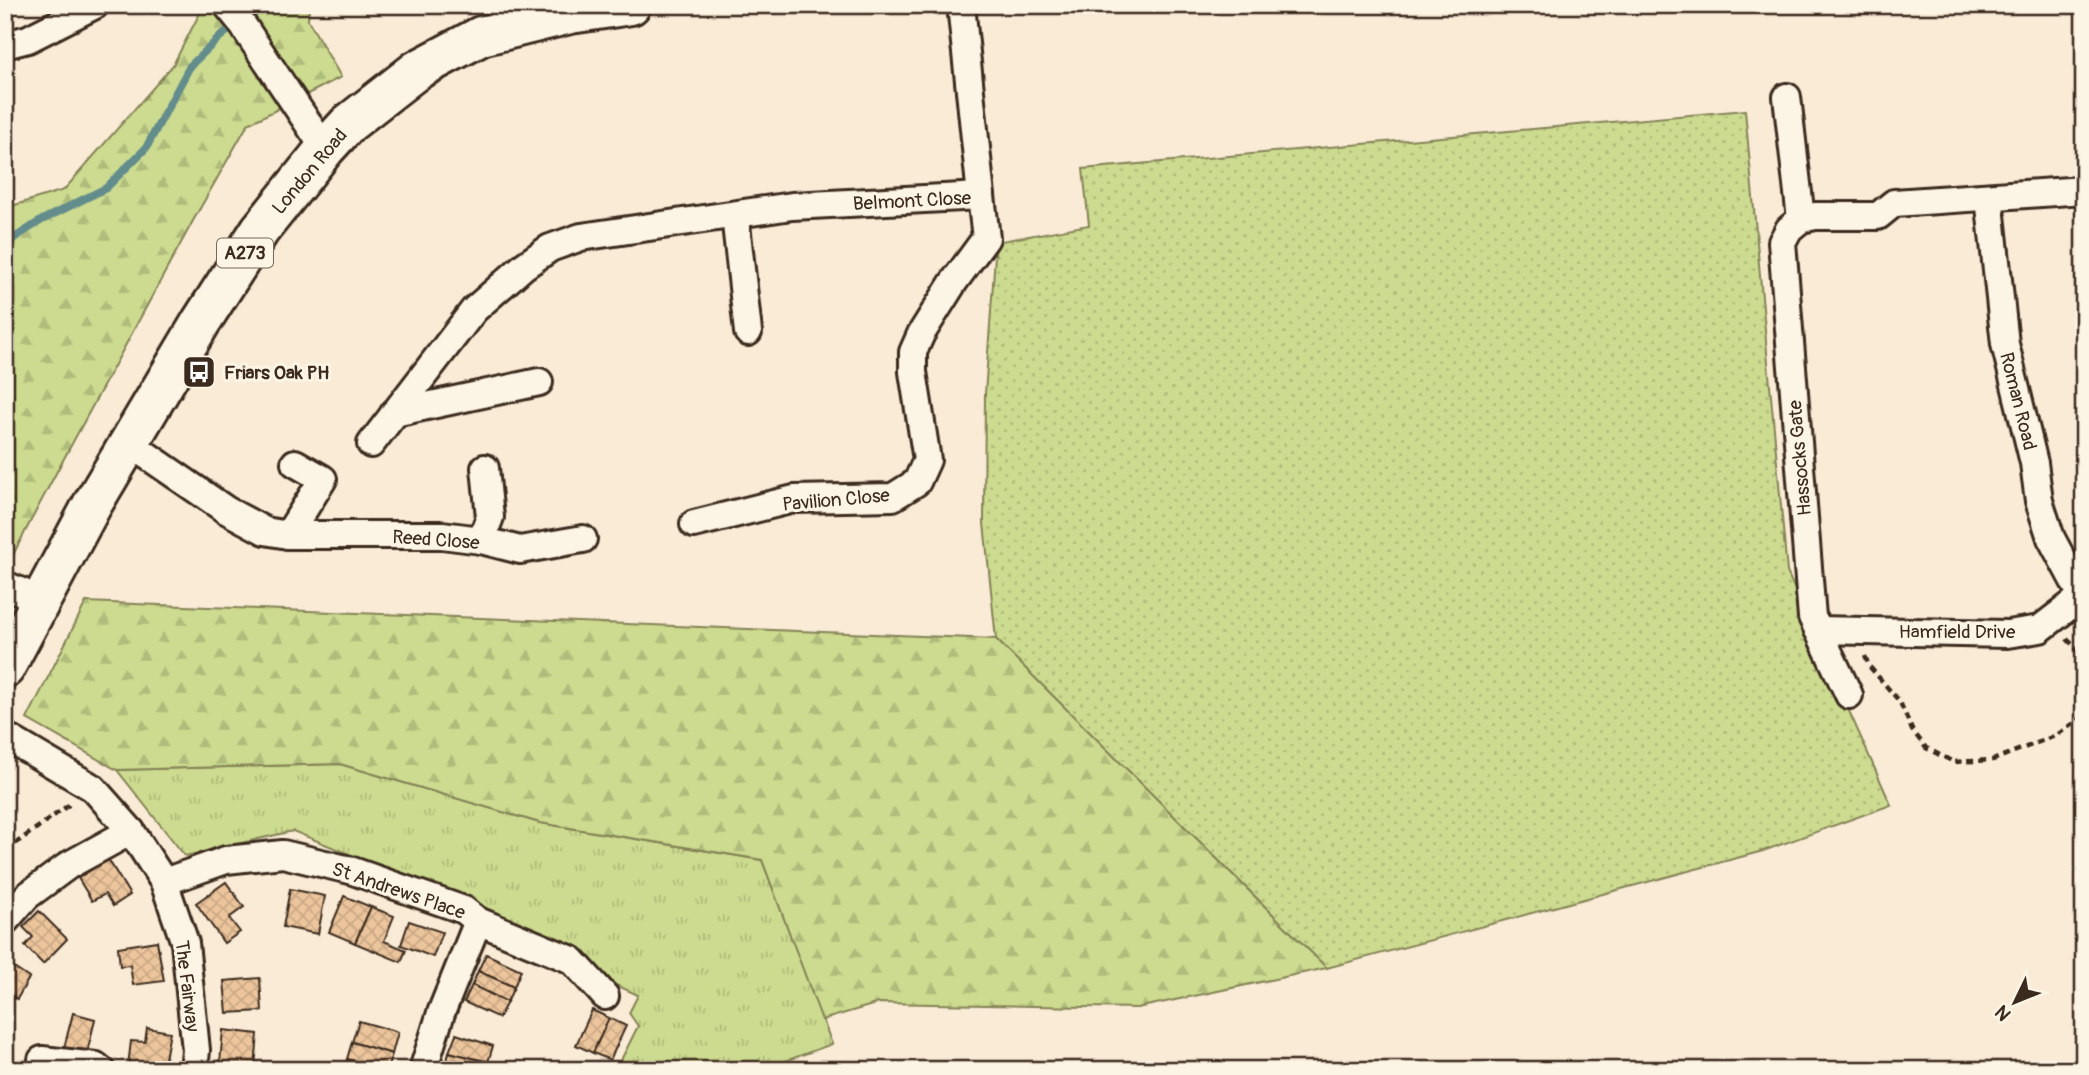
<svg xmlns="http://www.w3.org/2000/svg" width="2089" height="1075" font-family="Pangolin,sans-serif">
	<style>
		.grass { fill: url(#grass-tufts); stroke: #848256; stroke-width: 2 }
		.forest { fill: url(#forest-firs); stroke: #848256; stroke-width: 2 }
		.park { fill: url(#park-dots); stroke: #848256; stroke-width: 2 }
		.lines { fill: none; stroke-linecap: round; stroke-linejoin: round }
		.stream { stroke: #638c8d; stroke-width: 8 }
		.building { fill: url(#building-cross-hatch); stroke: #3b2a1e; stroke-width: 2 }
		.minor-casing { stroke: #3b2a1e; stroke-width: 32 }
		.primary-casing { stroke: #3b2a1e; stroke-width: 44 }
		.path { stroke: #3b2a1e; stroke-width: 4.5; stroke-dasharray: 7 5; stroke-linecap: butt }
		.minor { stroke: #fcf5e5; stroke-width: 26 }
		.primary { stroke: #fcf5e5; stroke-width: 38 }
		.labels { text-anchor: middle; stroke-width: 6; stroke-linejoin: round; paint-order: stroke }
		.shield { fill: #fcf5e5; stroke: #75675a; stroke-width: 2 }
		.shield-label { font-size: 18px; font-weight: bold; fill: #3b2a1e }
		.street-label { font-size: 19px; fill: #3b2a1e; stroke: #fcf5e5 }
		.poi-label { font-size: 19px; font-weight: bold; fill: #3b2a1e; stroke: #fcf5e5; text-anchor: start }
	</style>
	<defs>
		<pattern id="grass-tufts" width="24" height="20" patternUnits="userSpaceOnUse" patternTransform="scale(1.75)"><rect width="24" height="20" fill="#ccdb8f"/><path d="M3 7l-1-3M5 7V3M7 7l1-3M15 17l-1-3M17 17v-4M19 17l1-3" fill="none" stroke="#b0bc7b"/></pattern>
		<pattern id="forest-firs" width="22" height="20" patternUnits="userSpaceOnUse" patternTransform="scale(1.75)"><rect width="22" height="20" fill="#ccdb8f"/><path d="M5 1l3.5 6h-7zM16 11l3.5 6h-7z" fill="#b0bc7b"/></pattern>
		<pattern id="park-dots" width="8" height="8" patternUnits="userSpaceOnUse" patternTransform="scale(1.75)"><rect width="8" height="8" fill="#ccdb8f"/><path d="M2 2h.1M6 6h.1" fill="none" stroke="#b0bc7b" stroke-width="1.8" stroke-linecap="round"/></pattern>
		<pattern id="building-cross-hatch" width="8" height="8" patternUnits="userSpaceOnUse" patternTransform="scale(1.75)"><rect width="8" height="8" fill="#ecc59c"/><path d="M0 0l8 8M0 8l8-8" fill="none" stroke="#cba986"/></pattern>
	</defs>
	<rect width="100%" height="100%" fill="#f9ebd6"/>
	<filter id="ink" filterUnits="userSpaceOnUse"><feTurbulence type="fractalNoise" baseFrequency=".0143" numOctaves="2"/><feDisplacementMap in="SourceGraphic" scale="14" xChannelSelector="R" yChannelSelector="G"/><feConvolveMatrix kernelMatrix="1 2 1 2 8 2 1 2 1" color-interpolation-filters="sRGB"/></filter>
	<g filter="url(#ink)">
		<path class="grass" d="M340,764l200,59 222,37 70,184 -71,26h-145l22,-44 -9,-13 9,-18 -31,-14 -28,-33 -286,-117 -108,25 -68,-86z"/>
		<g class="forest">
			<path d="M204,5h105l-1,15 33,57 -93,47 -54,95 -139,256 -39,74 -11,24v-365l59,-18 109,-125z"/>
			<path d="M86,602l910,37 331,329 -190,40 -258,-5 -57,17 -60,-160 -222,-37 -200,-59 -223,6 -90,-51z"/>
		</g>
		<path class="park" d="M1745,110l42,462 104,233 -128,46 -436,117 -331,-329 -12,-116 1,-129 11,-152 93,-17 -6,-56z"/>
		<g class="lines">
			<path class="stream" d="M5,244l37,-24 64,-32 40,-40 44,-82 31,-30 19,-15 29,-16"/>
		</g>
		<g class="building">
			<path d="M108,859l22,36 -17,11 -8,-12 -13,7 -14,-23z"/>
			<path d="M226,882l18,25 -15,11 11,14 -16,11 -28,-40z"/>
			<path d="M290,889l35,7 -7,38 -35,-7z"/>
			<path d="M344,896l27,11 -16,36 -26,-11z"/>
			<path d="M371,907l23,9 -10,25 22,9 -5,12 -46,-19z"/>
			<path d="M39,911l28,28 -24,25 -18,-18 8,-9 -10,-10z"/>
			<path d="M409,921l33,11 -9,25 -32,-12z"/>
			<path d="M157,941l7,40 -31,4 -3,-20 -10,1 -2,-19z"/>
			<path d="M486,954l35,16 -7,17 -36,-16z"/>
			<path d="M5,962l24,16 -12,21 -12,-8z"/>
			<path d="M478,971l36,16 -7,15 -35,-17z"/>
			<path d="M260,978l2,33 -35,2 -3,-32z"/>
			<path d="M472,985l35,17 -8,16 -35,-16z"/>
			<path d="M592,1010l17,8 -16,35 -17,-8z"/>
			<path d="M73,1013l22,6 -8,35 -23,-6z"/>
			<path d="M609,1018l17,8 -16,34 -17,-7z"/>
			<path d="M359,1021l39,11 -6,22 -40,-12z"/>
			<path d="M147,1028l23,4 -7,38 -35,-4 3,-25 14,1z"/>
			<path d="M223,1030l35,4 -3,33 -35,-4z"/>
			<path d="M456,1034l37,12 -5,16 -39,-10z"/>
			<path d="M352,1042l40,12 -5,16 -40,-11z"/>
			<path d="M449,1052l39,10 -2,8h-41z"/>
			<path d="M347,1059l36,11h-39z"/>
		</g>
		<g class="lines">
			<defs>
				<g id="minor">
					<path d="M227,5l13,16 85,128"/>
					<path d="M5,45l23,-6 67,-34"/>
					<path d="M1787,97l14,122"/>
					<path d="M1989,197l16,147 29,119 5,38 12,37 31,58"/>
					<path d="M735,215l13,117"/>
					<path d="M394,413l145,-31"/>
					<path d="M129,443l97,67 39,21 23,4 35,-56 -28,-16"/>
					<path d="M371,444l103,-134 50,-44 26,-18 31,-11 211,-31 189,-10 -20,-191"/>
					<path d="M694,524l100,-25 99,-2 24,-15 10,-22 -14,-88v-20l8,-18 32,-51 33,-45 -5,-42"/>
					<path d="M288,535h154l39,5 39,10 63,-11"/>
					<path d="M481,540l9,-23 -5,-49"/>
					<path d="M5,585l17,7 16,13"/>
					<path d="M1818,630l189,4 33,-5 44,-34"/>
					<path d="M1849,695l-37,-78 -30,-375 7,-13 12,-10 14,-3h63l16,-13 190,-13"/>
					<path d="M5,736l88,52 38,43 33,51 21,61 11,107 -2,20"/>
					<path d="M164,882l62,-22 57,-6 67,16 114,40 14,11 -37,92 -18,57"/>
					<path d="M5,921l22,-25 42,-31 62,-34"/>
					<path d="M478,921l94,39 33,36"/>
					<path d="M42,1060l54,6 5,4"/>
				</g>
				<path id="primary" d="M5,668l87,-163 109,-183 59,-92 65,-81 23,-25 69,-54 64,-34 89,-22 61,-9"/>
			</defs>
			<use href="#minor" class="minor-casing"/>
			<use href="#primary" class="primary-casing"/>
			<g class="path">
				<path d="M2067,639l17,17"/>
				<path d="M1865,656l4,10 31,36 12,28 14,18 28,14 39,-2 64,-25 27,-19"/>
				<path d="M5,851l65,-47"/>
			</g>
			<use href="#minor" class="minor"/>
			<use href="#primary" class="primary"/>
		</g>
	</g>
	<defs>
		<symbol id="bus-square" viewBox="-11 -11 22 22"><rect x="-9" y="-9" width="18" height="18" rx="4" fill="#3b2a1e" stroke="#fcf5e5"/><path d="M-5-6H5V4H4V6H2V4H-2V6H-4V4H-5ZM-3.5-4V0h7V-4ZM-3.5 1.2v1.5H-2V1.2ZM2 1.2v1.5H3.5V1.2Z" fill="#fff"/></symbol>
	</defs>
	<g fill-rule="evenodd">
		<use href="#bus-square" x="180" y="353" width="38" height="38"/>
	</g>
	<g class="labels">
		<rect class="shield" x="217" y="238.5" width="56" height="29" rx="5"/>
		<g class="shield-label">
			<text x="245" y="259">A273</text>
		</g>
		<g class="street-label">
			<text transform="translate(309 171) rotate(-50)" y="7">London Road</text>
			<text transform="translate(912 200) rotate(-3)" y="7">Belmont Close</text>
			<text transform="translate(2019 401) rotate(76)" y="7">Roman Road</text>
			<text transform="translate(1799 458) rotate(-95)" y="7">Hassocks Gate</text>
			<text transform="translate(836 499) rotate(-5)" y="7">Pavilion Close</text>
			<text transform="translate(436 539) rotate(4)" y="7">Reed Close</text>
			<text x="1957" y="638">Hamfield Drive</text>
			<text transform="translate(399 890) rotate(19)" y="7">St Andrews Place</text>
			<text transform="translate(188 986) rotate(83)" y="7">The Fairway</text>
		</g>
		<g class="poi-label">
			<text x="224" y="379">Friars Oak PH</text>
		</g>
	</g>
	<rect width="2089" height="1075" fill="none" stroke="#fcf5e5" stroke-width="28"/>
	<rect x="14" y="14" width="2061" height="1047" fill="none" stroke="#3b2a1e" stroke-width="2.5" filter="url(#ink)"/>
	<g transform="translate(2015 1002) rotate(227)" stroke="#fcf5e5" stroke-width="5" paint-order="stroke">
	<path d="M0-5L12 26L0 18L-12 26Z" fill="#3b2a1e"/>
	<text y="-10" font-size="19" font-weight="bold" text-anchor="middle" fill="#3b2a1e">N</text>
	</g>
</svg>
